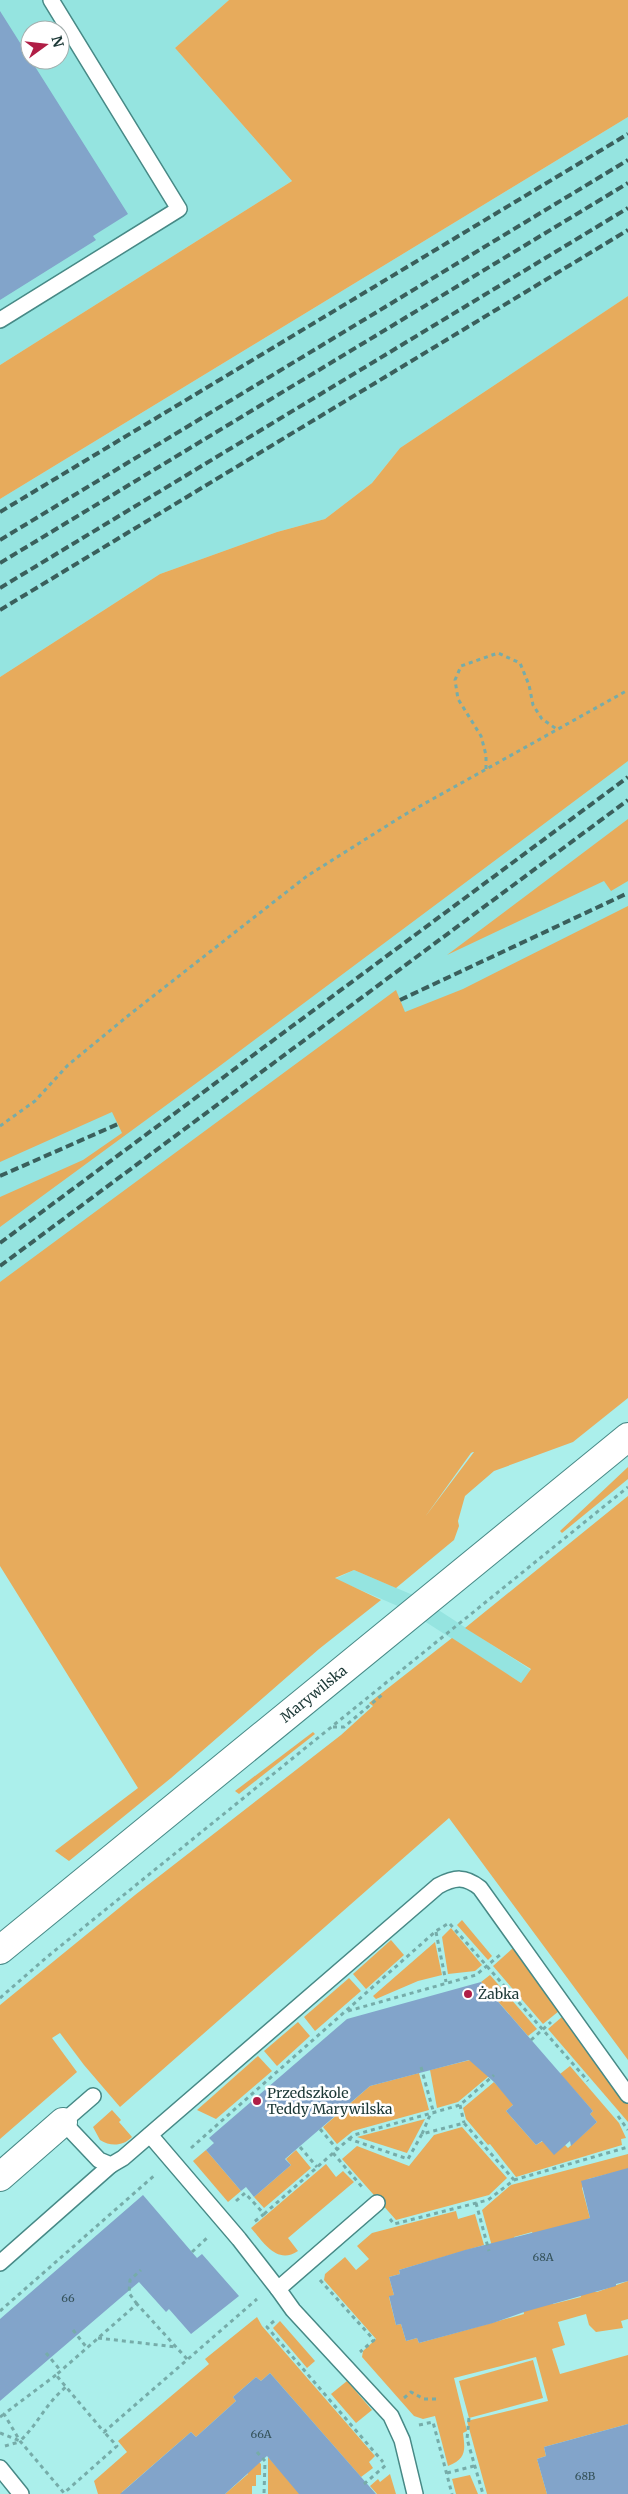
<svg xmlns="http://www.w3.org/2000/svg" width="628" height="2494" font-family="Merriweather,serif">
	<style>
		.built { fill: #95e4e0; fill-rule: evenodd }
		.green { fill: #e7ab5c; fill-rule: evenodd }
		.building { fill: #82a4ca }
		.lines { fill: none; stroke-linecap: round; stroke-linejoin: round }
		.lane-casing { stroke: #478986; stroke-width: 18 }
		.street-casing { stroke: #478986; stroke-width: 30 }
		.secondary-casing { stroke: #478986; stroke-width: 30 }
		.path { stroke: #76aca9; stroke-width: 3; stroke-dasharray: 4 4; stroke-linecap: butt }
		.lane { stroke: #fff; stroke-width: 15 }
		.street { stroke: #fff; stroke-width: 28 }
		.secondary { stroke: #fff; stroke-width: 28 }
		.rail { stroke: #3a5f5c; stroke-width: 4; stroke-dasharray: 8 4; stroke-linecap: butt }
		.poi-dot { fill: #b01e46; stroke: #fff; stroke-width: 2 }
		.labels { text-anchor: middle; stroke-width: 5; stroke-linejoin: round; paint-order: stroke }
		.number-label { font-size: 11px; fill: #35525a }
		.street-label { font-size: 14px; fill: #1b3735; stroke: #fff }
		.poi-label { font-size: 14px; fill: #1b3735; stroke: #fff; text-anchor: start }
	</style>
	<rect width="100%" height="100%" fill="#abefeb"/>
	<g class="built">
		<path d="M0,0h229l-54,48 117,133 -292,184zM30,30h30v30h-30z"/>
		<path d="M628,117v179l-228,152 -28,35 -47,36 -48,13 -117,42 -160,103v-178z"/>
		<path d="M628,652v398l-628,454v-405z"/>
		<path d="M354,1570l66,28 111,72 -10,13 -114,-73 -72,-31z"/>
	</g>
	<g class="green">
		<path d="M229,0h399v117l-628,382v-134l292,-184 -117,-133z"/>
		<path d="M628,296v465l-411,307 -217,159v-30l83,-37 39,-27 -10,-21 -112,50v-485l160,-103 117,-42 48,-13 47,-36 28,-35z"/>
		<path d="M628,819v62l-17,10 -7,-10 -157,74z"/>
		<path d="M628,906v492l-55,44 -79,29 -29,25 -7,25 1,5 -5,14 -58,48 -42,-18 -19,8 46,22 -62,49 -148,129 -102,83 -14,-10 83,-63 -138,-222v-284l396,-292 9,22 58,-23zM473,1452h1l-49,65 46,-64z"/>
		<path d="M628,1467v12l-66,54 -2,-2z"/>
		<path d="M628,1496v564l-179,-242 -329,289 -36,-42 -24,-32 -8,5 25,34 -77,67v-134l135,-110 206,-160 32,-29 -4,-3 83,-65 69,45 10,-14 -66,-41z"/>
		<path d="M313,1732l2,2 -76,60 -4,-3z"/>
		<path d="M462,1920l30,36 -4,4 -31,-35z"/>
		<path d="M451,1928l31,37 -7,6 -27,3 -6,-37z"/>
		<path d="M391,1940l13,15 -38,34 -13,-15z"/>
		<path d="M435,1942l7,33 -24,6 -42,18 -3,-3z"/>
		<path d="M513,1948l46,63 -16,13 -50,-58z"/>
		<path d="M490,1975l47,54 -9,7 -47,-54z"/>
		<path d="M349,1978l12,13 -46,40 -11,-14z"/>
		<path d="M563,2016l65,86v20l-80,-93z"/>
		<path d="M298,2022l12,14 -33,30 -13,-15z"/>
		<path d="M258,2056l14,15 -56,48 -19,-9z"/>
		<path d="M474,2059l15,17 -31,26 -21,6 -7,-38z"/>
		<path d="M570,2066l49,57 7,15 -5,1 1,6 -106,32 -26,-33 -2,1 -22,-26 -3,-11 31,-26 20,22 -8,7 30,34 7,-4 22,4 3,3 29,-26 -7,-8 3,-3 -33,-37z"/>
		<path d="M419,2073l10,37 -76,21 -16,13 -14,-17 47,-41z"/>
		<path d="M112,2110l9,10 -2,2 13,15c-9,9 -21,10 -32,3l-7,-13z"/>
		<path d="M425,2119l-18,34 -50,-16z"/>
		<path d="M462,2127l45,51 -18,17 -93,25 -54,-61 15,-13 52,20 25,-31z"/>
		<path d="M206,2150l35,41 -13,11 -35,-41z"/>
		<path d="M296,2150l15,18 -47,40 -10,-11 37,-32 -5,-6z"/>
		<path d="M628,2154v15l-40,10 -6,9 8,30 -56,19 -2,-5 -18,5 2,6 -23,7 -11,-40 29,-25z"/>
		<path d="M326,2164l10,13 7,-6 11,11 -66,56 10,13c-21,14 -34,-8 -47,-23z"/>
		<path d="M456,2211l2,8 17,-5 9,31 -85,25 1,4 -11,3 5,18 -5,2 7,28 5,-1 5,17 11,-3 2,5 105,-29 -1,-6 29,-8 1,4 28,-7 -2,-6 18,1 31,-11v38l-7,2 2,7 -27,4 -7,-7 -3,-11 -28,8 7,23 -13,4 8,25 68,-19v69l-84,23 2,9 -9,3 10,35h-60l-20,-73 81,-20 -12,-44 -82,21 13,53 -4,2c2,17 4,25 -15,33l-13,-50 -12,3 -9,-3 -52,-59 1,-6 13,-12 -52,-59 1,-6 20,-17 11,13 13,-11 -12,-13 15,-13z"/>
		<path d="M257,2317l5,9 113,130 -6,6 4,6 -12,9 -91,-104 -9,8 -5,-4 -23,20 3,4 -40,36 -5,-5 -69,60 1,2h-25l-4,-13 33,-29 -9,-11 91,-77 -4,-5z"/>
		<path d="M280,2321l35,40 -8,7 -34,-40z"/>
		<path d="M533,2360l10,38 -74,20 -10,-37z"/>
		<path d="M347,2381l25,29 -16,13 -25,-29z"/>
		<path d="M268,2457l33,37h-33z"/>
		<path d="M257,2460l4,4v11h-5v11h-4v8h-27l23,-20 -2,-4z"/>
		<path d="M390,2474l6,20h-19l-7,-8 8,-7 2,3z"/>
		<path d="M470,2475l8,19h-22l-4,-15z"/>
	</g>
	<g class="building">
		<path d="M0,11l128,203 -35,22 3,4 -96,60z"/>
		<path d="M481,1982l112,129 -3,3 7,8 -26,24 -1,-5 -16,14 -12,-14 -6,4 -30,-34 7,-6 -19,-23 -25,-22 -99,26 -85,73 6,6 -37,32 -8,-10 -5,4 -35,-41 8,-7 -5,-5 138,-119z"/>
		<path d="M628,2168v113l-12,3v2l-92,26 -31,11 -74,20 -2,-5 -11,3 -5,-17 -5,1 -7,-29 5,-1 -5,-18 11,-3 -1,-4 66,-20 125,-32 -9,-37z"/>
		<path d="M143,2195l54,63 5,-4 37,42 -48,38 -22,-25 -3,3 -27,-30 -139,119v-82z"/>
		<path d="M270,2373l106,121h-77l-32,-38 -42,38h-105l71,-62 5,5 40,-36 -3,-4 23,-20 5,4z"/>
		<path d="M628,2424v70h-81l-10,-35 9,-3 -2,-9z"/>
	</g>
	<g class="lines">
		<defs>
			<g id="lane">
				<path d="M0,320l179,-111 -128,-209"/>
				<path d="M93,2096l-30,26 36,38 12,5 12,-7 315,-272c17,-9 27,-10 42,2l148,207"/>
				<path d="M150,2135l89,104 39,50"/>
				<path d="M377,2203l-99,86 15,21 98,106 11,24 13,54"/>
				<path d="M0,2263l111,-98"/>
				<path d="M0,2468l21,26"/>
			</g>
			<path id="street" d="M0,2177l63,-55"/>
			<g id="secondary">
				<path id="s1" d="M0,1950l628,-513"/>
			</g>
		</defs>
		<use href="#lane" class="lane-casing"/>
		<use href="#street" class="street-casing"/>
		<use href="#secondary" class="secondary-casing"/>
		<g class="path">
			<path d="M486,769v-14l-5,-19 -23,-37 -3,-19 6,-14 37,-13 22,10 9,22 4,20 9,14 16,11"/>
			<path d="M0,1126l35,-25 33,-36 61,-50 178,-139 97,-61 224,-125"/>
			<path d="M333,1727h11l39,-33"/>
			<path d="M436,1932l10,50"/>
			<path d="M0,1998l47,-41 581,-470"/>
			<path d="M348,2011l128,-36 25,-21"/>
			<path d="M531,2040l20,-18"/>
			<path d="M421,2067l13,47"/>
			<path d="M460,2105l4,18"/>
			<path d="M618,2116l10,14"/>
			<path d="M320,2129l17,20"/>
			<path d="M422,2134l8,-19"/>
			<path d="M349,2139l5,-4 106,-30 34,-30"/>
			<path d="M300,2147l17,20"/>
			<path d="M191,2148l245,-217 13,-8 139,158"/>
			<path d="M333,2153l30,35"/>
			<path d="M514,2180l114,-33"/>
			<path d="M236,2201l9,-8 19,21 -10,8"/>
			<path d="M476,2203l13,48"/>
			<path d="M264,2214l85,-75 59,20 14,-25 42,-11 50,57 -26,20 -94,24 -4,-5"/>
			<path d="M192,2252l17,-16"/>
			<path d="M320,2280l54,60 -14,12"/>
			<path d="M137,2304l-8,-11 1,-13 11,-10"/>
			<path d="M0,2311l156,-137"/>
			<path d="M274,2321l-7,6 116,135"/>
			<path d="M73,2330l14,18"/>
			<path d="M98,2338l78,9"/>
			<path d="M46,2353l15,18"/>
			<path d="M187,2359l-50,-55 -81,71 48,57 153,-133"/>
			<path d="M56,2375l-52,39 16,27 44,52 53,-47 -13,-14"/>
			<path d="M404,2398l7,-6 13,7h16"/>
			<path d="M0,2417l4,-3"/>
			<path d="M469,2418l-2,21 16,55"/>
			<path d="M419,2425l14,-3 19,72"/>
			<path d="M0,2433l20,8c18,-17 26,-38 46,-54"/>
			<path d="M5,2446l14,-4"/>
			<path d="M257,2452l8,9 -1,33"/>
			<path d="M447,2473l27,-7"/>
			<path d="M364,2484l22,-19"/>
		</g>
		<use href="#lane" class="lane"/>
		<use href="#street" class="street"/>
		<use href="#secondary" class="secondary"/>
		<g class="rail">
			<path d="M0,512l628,-378"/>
			<path d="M0,540l628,-380"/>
			<path d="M0,563l628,-380"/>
			<path d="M0,588l628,-380"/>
			<path d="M0,610l628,-380"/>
			<path d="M400,1000l228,-107"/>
			<path d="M0,1176l118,-52"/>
			<path d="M0,1243l628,-466"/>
			<path d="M0,1266l628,-466"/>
		</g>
	</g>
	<g class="poi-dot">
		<circle cx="468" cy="1994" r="5"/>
		<circle cx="257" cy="2101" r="5"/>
	</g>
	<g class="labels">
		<g class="number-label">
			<text x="543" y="2261">68A</text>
			<text x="68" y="2302">66</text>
			<text x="261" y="2438">66A</text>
			<text x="585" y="2480">68B</text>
		</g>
		<g class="street-label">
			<text dy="5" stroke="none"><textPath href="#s1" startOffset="405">Marywilska</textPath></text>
		</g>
		<g class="poi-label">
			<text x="478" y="1999">Żabka</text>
			<text x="267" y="2098">Przedszkole<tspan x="267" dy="16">Teddy Marywilska</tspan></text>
		</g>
	</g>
	<g transform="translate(45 45) rotate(75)"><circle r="24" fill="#ffffff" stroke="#a4afae"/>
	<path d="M0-4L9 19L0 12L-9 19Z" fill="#b01e46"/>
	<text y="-8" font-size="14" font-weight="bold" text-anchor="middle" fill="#1b3735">N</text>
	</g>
</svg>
